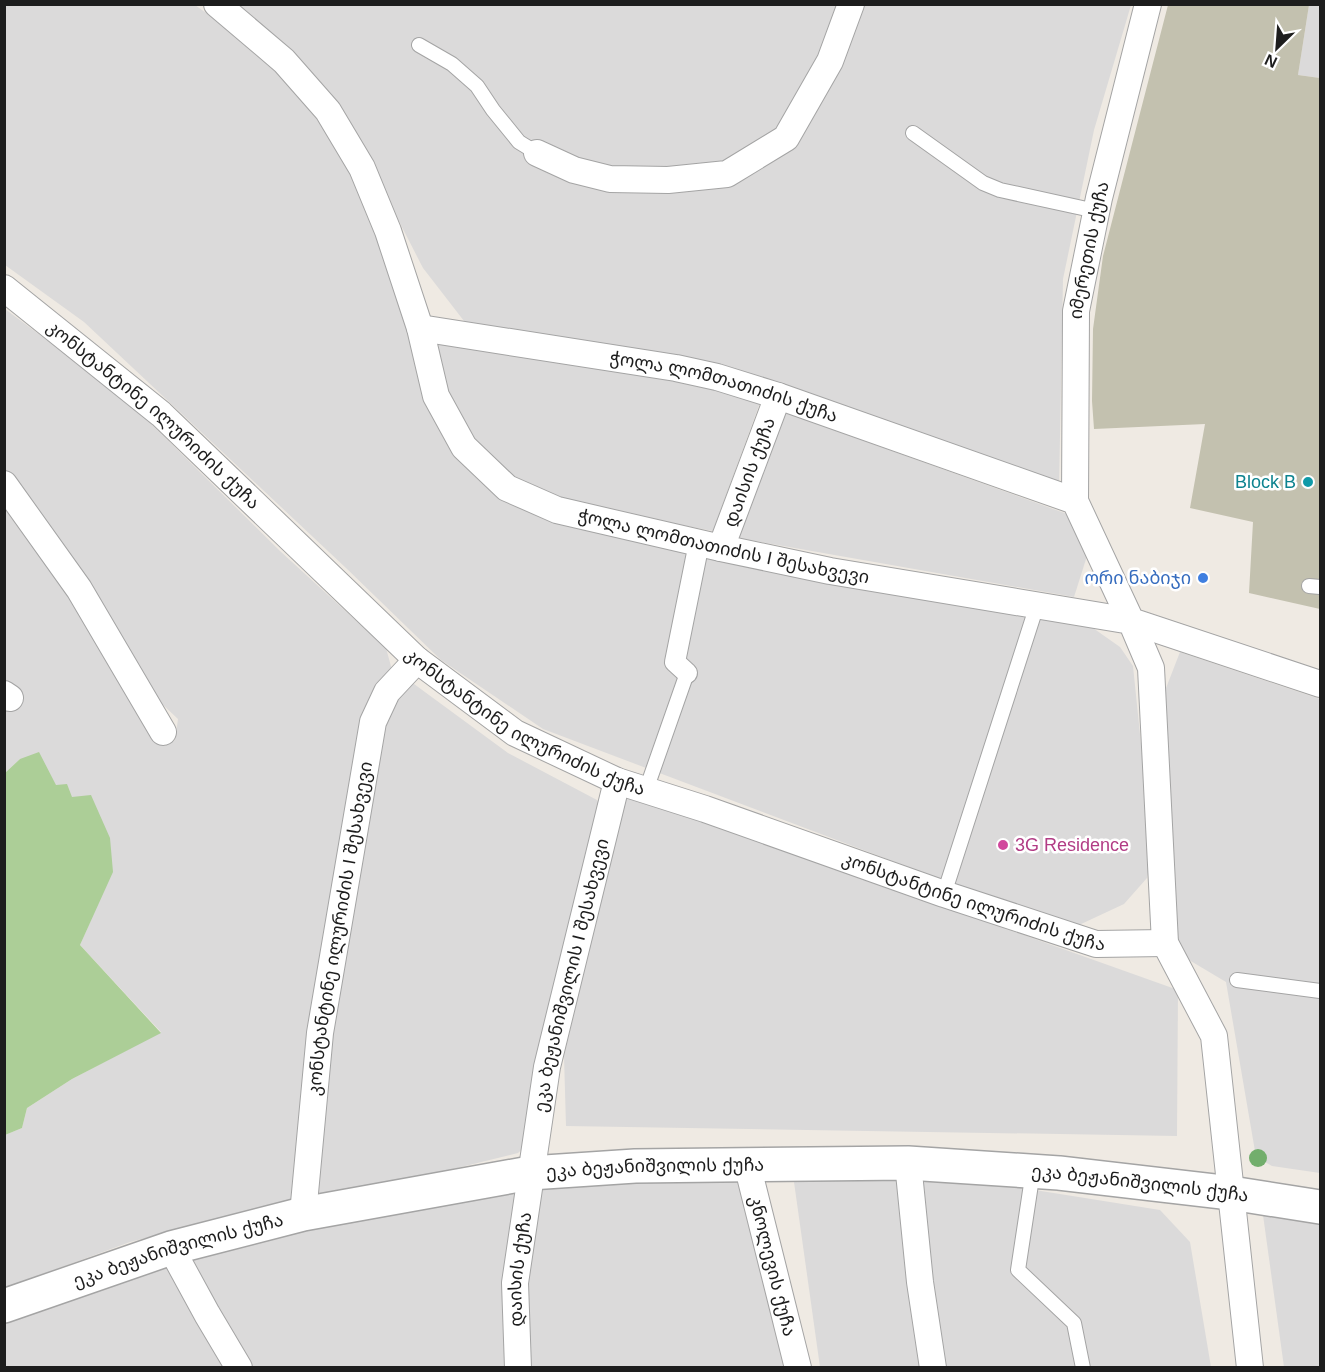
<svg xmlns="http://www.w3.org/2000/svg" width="1325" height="1372" font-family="Helvetica,'Noto Sans Georgian',sans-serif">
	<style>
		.residential { fill: #dbdada }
		.construction { fill: #c3c1af }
		.forest { fill: #acce97 }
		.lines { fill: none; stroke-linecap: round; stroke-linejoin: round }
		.service-casing { stroke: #a4a4a4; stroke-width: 16 }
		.pedestrian-casing { stroke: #a4a4a4; stroke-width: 22 }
		.minor-casing { stroke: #a4a4a4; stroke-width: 28 }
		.tertiary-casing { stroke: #a4a4a4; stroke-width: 36 }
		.service { stroke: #fff; stroke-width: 14 }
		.pedestrian { stroke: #fff; stroke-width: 20 }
		.minor { stroke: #fff; stroke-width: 26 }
		.tertiary { stroke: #fff; stroke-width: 33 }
		.tree { fill: #72ae6c }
		.culture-dot { fill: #0f9aa8; stroke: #fff; stroke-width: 2 }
		.shop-dot { fill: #3f7fe0; stroke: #fff; stroke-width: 2 }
		.hotel-dot { fill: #d1479c; stroke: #fff; stroke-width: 2 }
		.labels { text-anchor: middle; stroke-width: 5; stroke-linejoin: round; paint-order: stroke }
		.street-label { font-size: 18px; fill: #1d1d1d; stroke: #fff }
		.culture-label { font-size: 18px; fill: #0d838f; stroke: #fff; text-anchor: end }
		.shop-label { font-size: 18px; fill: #366cbe; stroke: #fff; text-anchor: end }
		.hotel-label { font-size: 18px; fill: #b23c85; stroke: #fff; text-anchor: start }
	</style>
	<rect width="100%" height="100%" fill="#efeae3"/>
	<g class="residential">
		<path d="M234,4l897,1 -37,125 -31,149 -4,210 -230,-84 -326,-69 -39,-15 -41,-53 -76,-148z"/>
		<path d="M5,5h190l71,51 74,92 55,133 34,118 69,95 585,127 37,26 13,19 19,185 -5,27 -23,26 -45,21 -36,-7 -500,-189 -102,-69 -95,-92 -262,-246 -79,-57z"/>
		<path d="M1309,5h11v73l-22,-3z"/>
		<path d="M5,309l121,90 154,152 106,97 6,22 -100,530 -162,42 -125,46v-153l17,-7 5,-20 45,-29 89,-47 -81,-87 11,-25 -20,-123 -51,-38 -15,14 -1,-276 74,99 72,136 15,14 10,-6 3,-21 -18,-17 -155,-231z"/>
		<path d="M429,336l246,37 86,27 -48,131 -153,-29 -48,-21 -44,-41 -26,-45z"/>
		<path d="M784,412l286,103 17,41 -13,41 -336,-59z"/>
		<path d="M1180,652l140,47v474l-48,-7 -16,-9 -30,-175 -47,-28 -18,-253z"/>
		<path d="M414,684l94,69 89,47 5,11 -75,334 -9,8 -208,51 16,-173 50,-303 27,-41z"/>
		<path d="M626,793l552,197 -1,146 -611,-10 -2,-70z"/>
		<path d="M747,1164l51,203h-793l-1,-61 299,-92z"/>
		<path d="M846,1176l55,3 27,188h-108l-26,-185z"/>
		<path d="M915,1178l101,9 144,23 30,32 21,125h-273z"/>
		<path d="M1263,1215l57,9v143h-36z"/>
	</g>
	<path class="construction" d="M1168,5h141l-11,70 22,3v531l-71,-16 4,-71 -63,-14 15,-84 -111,5 -2,-28 1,-72 10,-73z"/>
	<path class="forest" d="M39,752l17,33 11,-1 5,13 19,-2 19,43 3,34 -33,73 81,88 -89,46 -45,29 -5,20 -17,7 -1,-108 2,-1 -2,-2 1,-251 15,-14z"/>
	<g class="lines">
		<defs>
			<g id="service">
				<path d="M419,45l33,19 25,22 16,24 26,32 18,11"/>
				<path d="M913,133l70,50 17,7 96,21"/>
				<path d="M1309,586l11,1"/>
				<path d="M646,790l41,-117"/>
				<path d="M944,894l93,-289"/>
				<path d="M1237,980l83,11"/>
				<path d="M1033,1171l-15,99 56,53 9,45"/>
			</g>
			<path id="pedestrian" d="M687,673l-12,-11 24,-119"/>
			<g id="minor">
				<path id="s1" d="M217,4l67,57 44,50 34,57 26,63 32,97 16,68 28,51 43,41 50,22 164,38 109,23 301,50 20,47 14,275 49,93 36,332"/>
				<path d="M537,153l37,17 36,9 58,1 59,-6 59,-36 44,-77 21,-57"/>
				<path id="s2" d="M4,288l157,126 256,246 98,73 102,48 88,28 239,85 152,50 69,-1"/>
				<path id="s3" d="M420,328l256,40 41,9 61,19 297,105 56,120 189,63"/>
				<path d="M4,484l75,105 84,143"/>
				<path id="s4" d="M1075,501l1,-190 23,-113 49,-194"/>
				<path id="s5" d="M721,548l57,-152"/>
				<path d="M4,694l6,4"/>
				<path d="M908,1163l12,119 13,86"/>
				<path id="s6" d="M747,1164l51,204"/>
				<path id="s7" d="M303,1214l17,-181 53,-311 14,-30 30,-32"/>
				<path d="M171,1248l36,66 32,54"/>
				<path id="s8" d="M518,1368l-3,-85 32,-216 70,-286"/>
			</g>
			<g id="tertiary">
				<path id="s9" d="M4,1306l167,-58 132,-34 227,-41 105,-7 273,-3 151,10 172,20 89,14"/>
			</g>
		</defs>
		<use href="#service" class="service-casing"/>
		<use href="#pedestrian" class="pedestrian-casing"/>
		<use href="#minor" class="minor-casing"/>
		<use href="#tertiary" class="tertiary-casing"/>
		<use href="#service" class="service"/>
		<use href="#pedestrian" class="pedestrian"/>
		<use href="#minor" class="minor"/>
		<use href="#tertiary" class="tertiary"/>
	</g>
	<circle class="tree" cx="1258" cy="1158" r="9"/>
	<circle class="culture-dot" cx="1308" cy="482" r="6"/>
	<circle class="shop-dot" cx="1203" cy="578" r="6"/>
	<circle class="hotel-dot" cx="1003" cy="845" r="6"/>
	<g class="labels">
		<g class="street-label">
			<text dy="6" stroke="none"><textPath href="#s4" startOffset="252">იმერეთის ქუჩა</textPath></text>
			<text dy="6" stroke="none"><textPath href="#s3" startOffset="310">ჭოლა ლომთათიძის ქუჩა</textPath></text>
			<text dy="6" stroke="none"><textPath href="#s2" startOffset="196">კონსტანტინე ილურიძის ქუჩა</textPath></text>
			<text dy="6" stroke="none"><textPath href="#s5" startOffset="81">დაისის ქუჩა</textPath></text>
			<text dy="6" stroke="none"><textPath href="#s1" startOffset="804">ჭოლა ლომთათიძის I შესახვევი</textPath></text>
			<text dy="6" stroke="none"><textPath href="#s2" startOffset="682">კონსტანტინე ილურიძის ქუჩა</textPath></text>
			<text dy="6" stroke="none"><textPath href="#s2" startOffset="1168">კონსტანტინე ილურიძის ქუჩა</textPath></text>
			<text dy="6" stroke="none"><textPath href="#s7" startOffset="288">კონსტანტინე ილურიძის I შესახვევი</textPath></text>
			<text dy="6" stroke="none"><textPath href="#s8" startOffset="398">ეკა ბეჟანიშვილის I შესახვევი</textPath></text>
			<text dy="6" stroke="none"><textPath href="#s9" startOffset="669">ეკა ბეჟანიშვილის ქუჩა</textPath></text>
			<text dy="6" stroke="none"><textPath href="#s9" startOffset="1155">ეკა ბეჟანიშვილის ქუჩა</textPath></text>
			<text dy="6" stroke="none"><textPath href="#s9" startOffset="183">ეკა ბეჟანიშვილის ქუჩა</textPath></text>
			<text dy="6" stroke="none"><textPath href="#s6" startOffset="105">კნოლევის ქუჩა</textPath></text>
			<text dy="6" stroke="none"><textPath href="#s8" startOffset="99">დაისის ქუჩა</textPath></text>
		</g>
		<g class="culture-label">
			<text x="1296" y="488">Block B</text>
		</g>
		<g class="shop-label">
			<text x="1191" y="584">ორი ნაბიჯი</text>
		</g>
		<g class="hotel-label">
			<text x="1015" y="851">3G Residence</text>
		</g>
	</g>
	<rect width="1325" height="1372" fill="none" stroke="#1d1d1d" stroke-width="12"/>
	<g transform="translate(1277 48) rotate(205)" stroke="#ffffff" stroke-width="4.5" paint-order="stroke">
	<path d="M0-4.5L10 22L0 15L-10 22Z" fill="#1d1d1d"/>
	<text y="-9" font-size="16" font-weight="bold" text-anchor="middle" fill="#1d1d1d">N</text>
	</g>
</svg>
